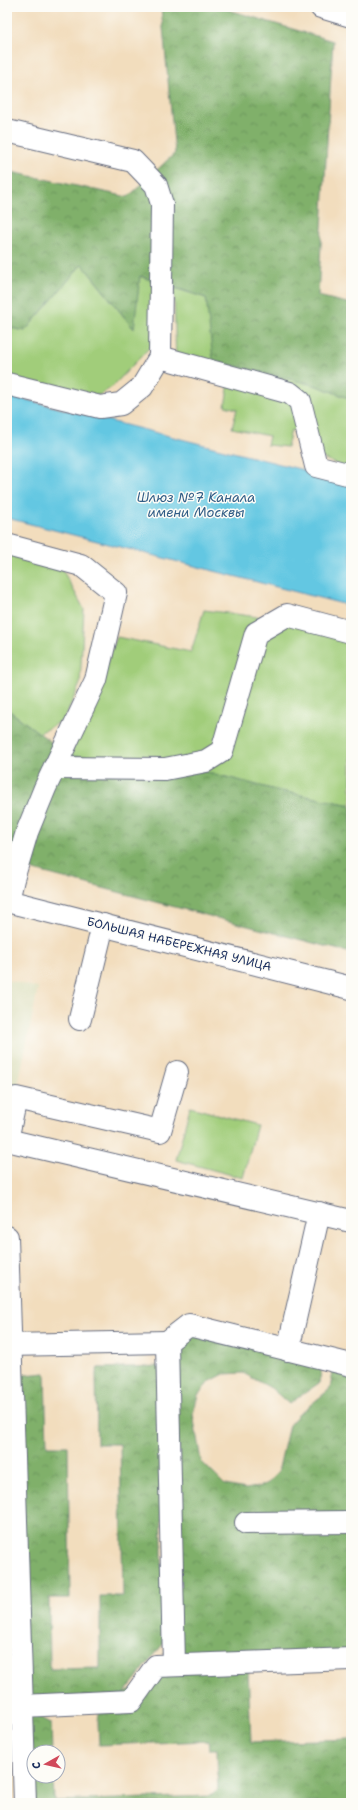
<svg xmlns="http://www.w3.org/2000/svg" width="358" height="1810" font-family="'Shantell Sans',sans-serif">
	<style>
		.built { fill: #dbdebc }
		.green { fill: #a1cd7a; stroke: #5e7e6c }
		.forest { fill: url(#forest-crowns); stroke: #4e7064 }
		.water { fill: #64c7e2; stroke: #407ba0 }
		.lines { fill: none; stroke-linecap: round; stroke-linejoin: round }
		.minor-casing { stroke: #666c7f; stroke-width: 24 }
		.minor { stroke: #fff; stroke-width: 22 }
		.labels { text-anchor: middle; stroke-width: 3; stroke-linejoin: round; paint-order: stroke }
		.street-label { font-size: 12px; fill: #1b2f5e; stroke: #fdfcf7 }
		.water-label { font-size: 13px; font-style: italic; fill: #315d86; stroke: #fdfcf7 }
	</style>
	<defs>
		<pattern id="forest-crowns" width="20" height="18" patternUnits="userSpaceOnUse"><rect width="20" height="18" fill="#80b06a"/><path d="M2 6a3 3 0 1 1 6 0M12 15a3 3 0 1 1 6 0" fill="none" stroke="#68905a"/></pattern>
	</defs>
	<rect width="100%" height="100%" fill="#fdfcf7"/>
	<filter id="ink" filterUnits="userSpaceOnUse"><feTurbulence type="fractalNoise" baseFrequency=".025" numOctaves="2"/><feDisplacementMap in="SourceGraphic" scale="8" xChannelSelector="R" yChannelSelector="G"/><feConvolveMatrix kernelMatrix="1 2 1 2 8 2 1 2 1" color-interpolation-filters="sRGB"/></filter>
	<filter id="wash" filterUnits="userSpaceOnUse"><feTurbulence type="fractalNoise" baseFrequency=".012" numOctaves="4" result="noise"/><feDisplacementMap in="SourceGraphic" scale="16" xChannelSelector="R" yChannelSelector="G"/><feGaussianBlur stdDeviation="0.9" result="paint"/><feColorMatrix in="noise" values="0 0 0 0 0 0 0 0 0 0 0 0 0 0 0 0 0 1.4 0 .05"/><feComposite in="paint" operator="in"/></filter>
	<g filter="url(#wash)">
		<rect width="100%" height="100%" fill="#f2ddbd"/>
		<path class="built" d="M7,980l31,8 -21,102 -10,1z"/>
		<g class="green">
			<path d="M82,264l51,64 7,-52 15,6 -4,64 -39,41 -12,8 -20,1 -73,-18v-51l18,4z"/>
			<path d="M174,288l32,10 111,88 34,13v71l-31,-13 -9,-22 -20,-5 -4,17 -20,-2 2,-9 -37,-8 5,-19 -12,-3 4,-23 -53,-14z"/>
			<path d="M7,552l54,15 23,42 -4,75 -16,36 -25,13 -32,-24z"/>
			<path d="M204,610l101,13 46,14v168l-71,-14 -210,-35 47,-119 74,15z"/>
			<path d="M190,1107l67,18 -14,53 -67,-18z"/>
		</g>
		<g class="forest">
			<path d="M161,7h58l114,34 -15,255 33,8v95l-34,-13 -104,-26 -7,-62 -66,-22 -6,53 -52,-65 -57,67 -18,-4v-156l121,26 47,-44z"/>
			<path d="M7,709l63,47 84,2 126,33 71,14v148l-344,-90z"/>
			<path d="M190,1332l133,31 -4,20 -30,21 -18,-16 -28,-15 -19,1 -15,8 -11,13 -5,19 8,47 24,24 21,4 20,-4 12,-13 11,-47 10,-11 31,-25 4,-24 17,4v286l-173,5 -3,-316z"/>
			<path d="M160,1366l3,278 -40,51 -96,4 -12,-323 30,-3 2,73h21l2,152h-21l1,71 50,-1v-72h23l-3,-152h-23l-1,-71 2,-5z"/>
			<path d="M248,1669l3,73 100,-3v64h-319l-3,-92 22,12 1,29h-18v24h19l1,25 156,-5 8,-7 -1,-40h-8l-1,-8 -109,4 -1,-24 2,-13 60,-35z"/>
		</g>
		<path class="water" d="M7,395l344,87v124l-344,-88z"/>
	</g>
	<g filter="url(#ink)">
		<g class="lines">
			<defs>
				<g id="minor">
					<path d="M321,7l30,9"/>
					<path d="M7,131l126,30 23,24 6,19 -2,153 130,36 10,8 16,65 35,9"/>
					<path d="M7,384l93,23 21,-3 21,-17 18,-30"/>
					<path d="M7,545l74,20 35,28 -20,87 -51,108 -18,44 -14,47 -5,22"/>
					<path d="M54,768l111,1 41,-8 16,-10 34,-118 31,-18 64,17"/>
					<path d="M7,901l344,87"/>
					<path d="M80,1019l23,-94"/>
					<path d="M7,1140l344,81"/>
					<path d="M7,1140l9,-42 144,33 17,-59"/>
					<path d="M7,1237l18,566"/>
					<path d="M167,1342l22,-17 162,40"/>
					<path d="M7,1345l160,-3 7,323"/>
					<path d="M288,1350l31,-137"/>
					<path d="M246,1523l105,-1"/>
					<path d="M22,1706l109,-5 25,-35 195,-7"/>
				</g>
			</defs>
			<use href="#minor" class="minor-casing"/>
			<use href="#minor" class="minor"/>
		</g>
	</g>
	<g class="labels">
		<g class="street-label">
			<text transform="translate(179 944) rotate(14)" y="4">БОЛЬШАЯ НАБЕРЕЖНАЯ УЛИЦА</text>
		</g>
		<g class="water-label">
			<text x="196" y="502">Шлюз №7 Канала<tspan x="196" dy="15">имени Москвы</tspan></text>
		</g>
	</g>
	<rect width="358" height="1810" fill="none" stroke="#fdfcf7" stroke-width="24"/>
	<g transform="translate(46 1764) rotate(262)"><circle r="19" fill="#fdfcf7" stroke="#a3aaba"/>
	<path d="M0-3L7 15L0 10L-7 15Z" fill="#d1495b"/>
	<text y="-6" font-size="11" font-weight="bold" text-anchor="middle" fill="#1b2f5e">С</text>
	</g>
</svg>
